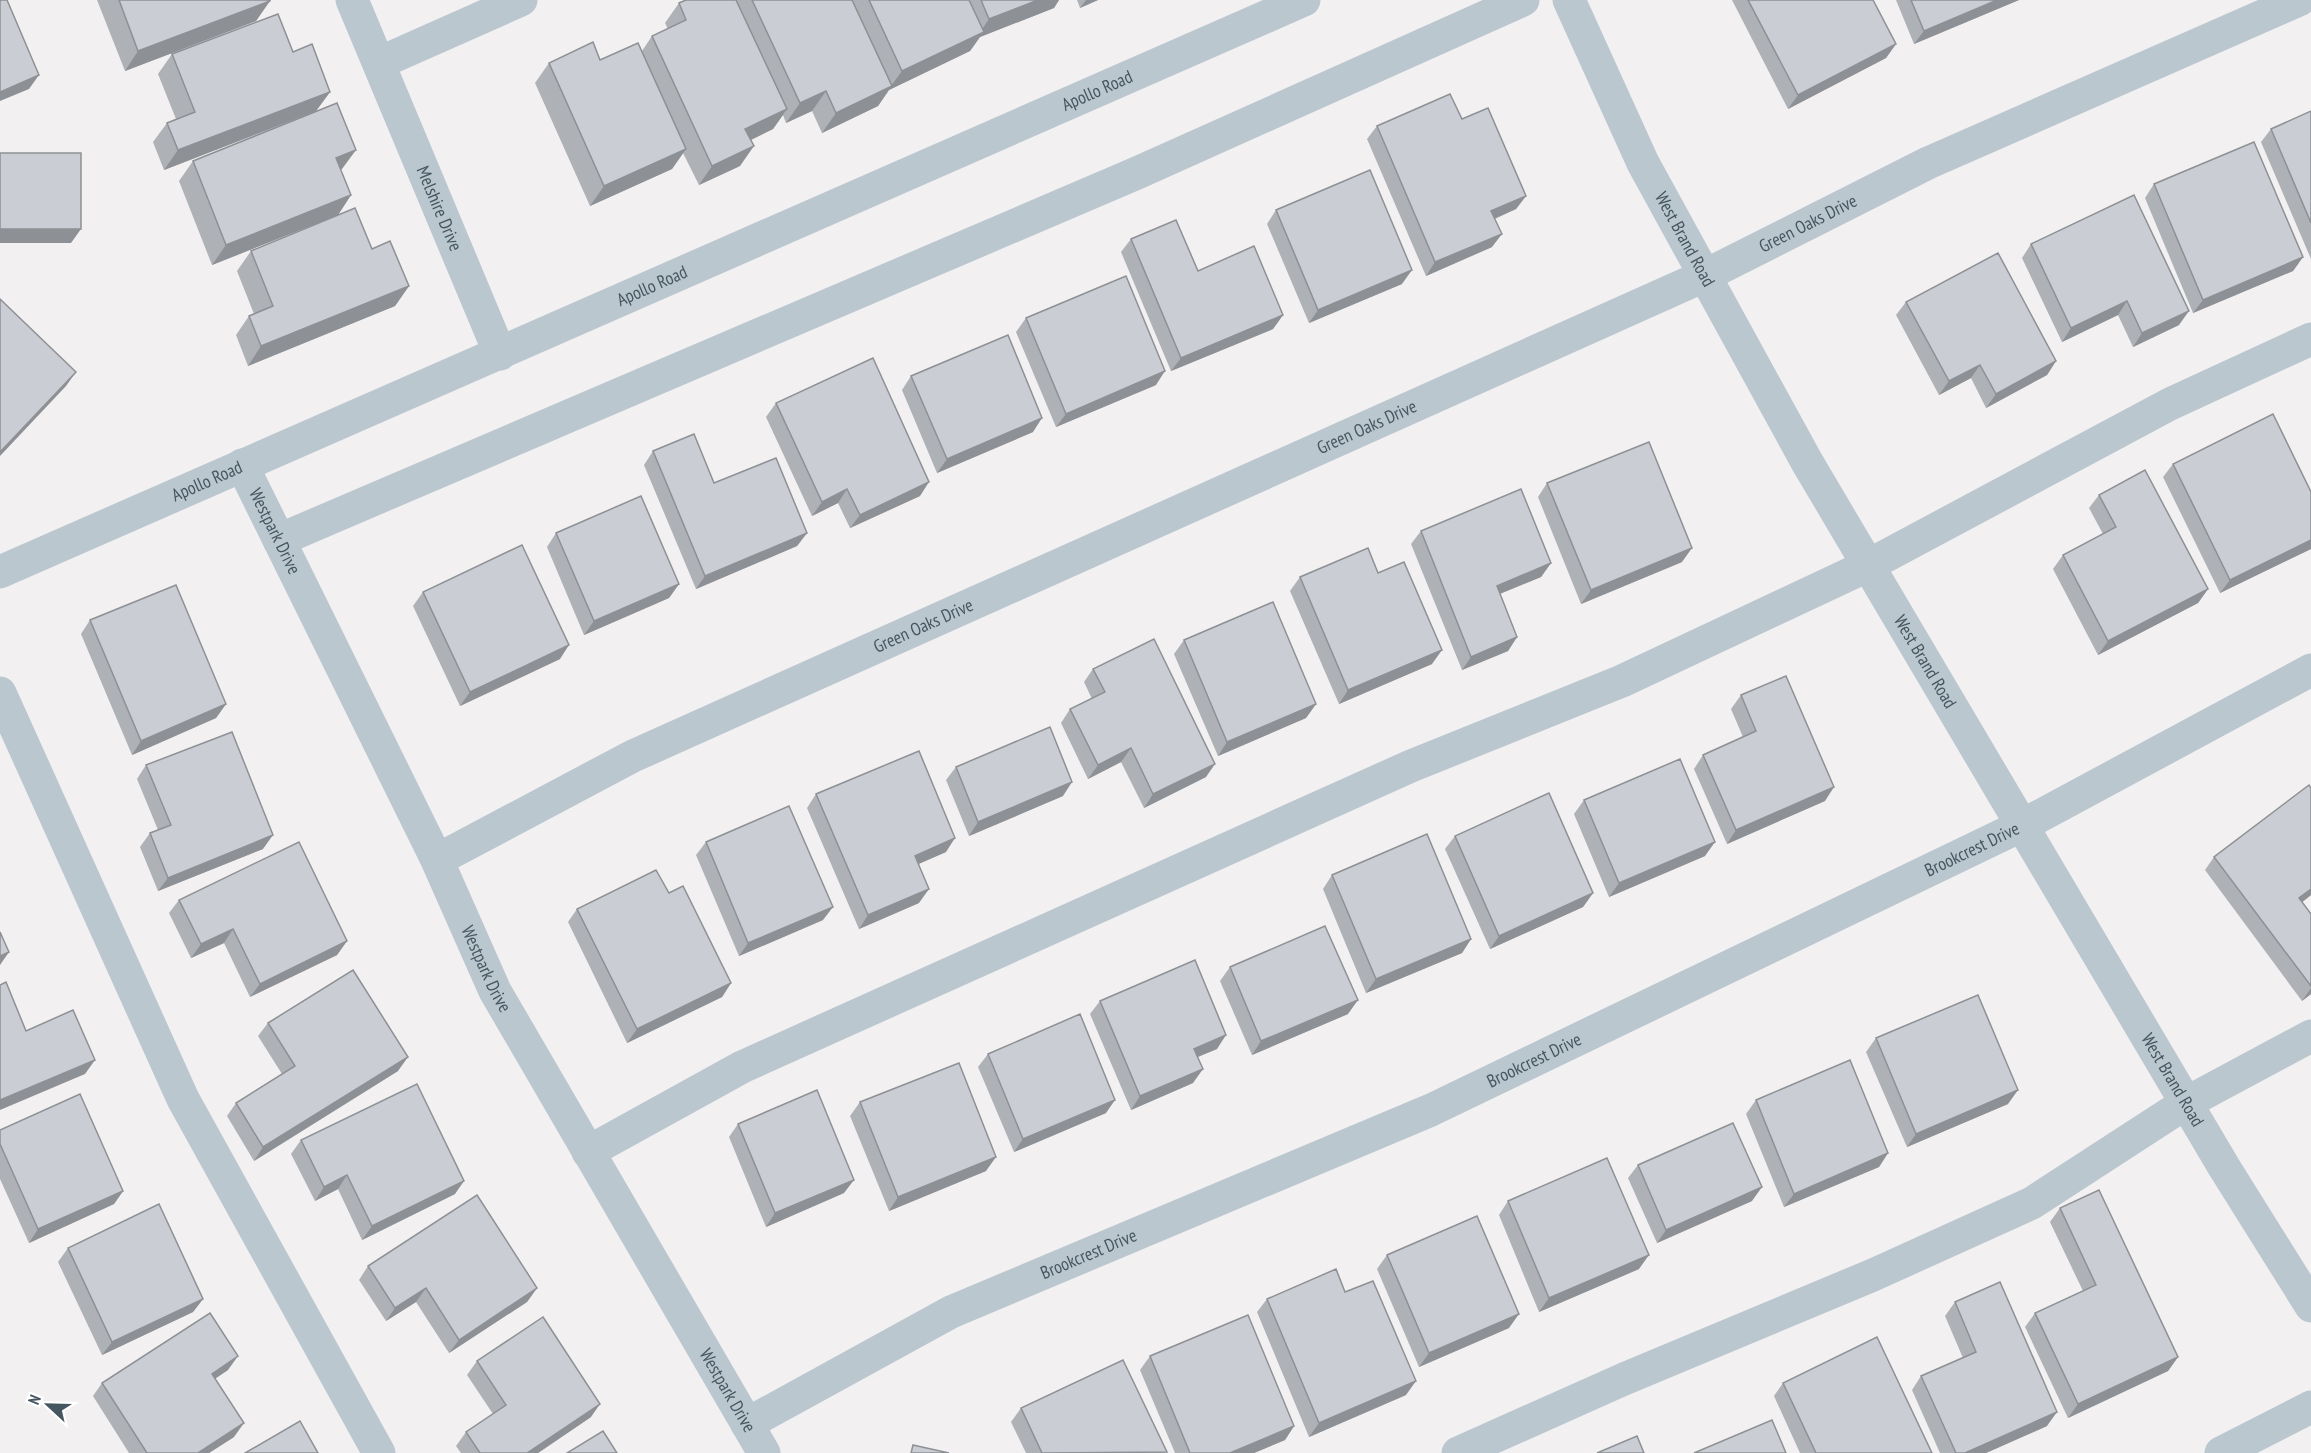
<svg xmlns="http://www.w3.org/2000/svg" width="2311" height="1453" font-family="'PT Sans Narrow',sans-serif">
	<style>
		.lines { fill: none; stroke-linecap: round; stroke-linejoin: round }
		.minor { stroke: #bac7cf; stroke-width: 33 }
		.wall { fill: #aeb1b6 }
		.shaded-wall { fill: #8d9094 }
		.building { fill: #caced4; stroke: #8d9094; stroke-width: 1.5 }
		.labels { text-anchor: middle; stroke-width: 4.5; stroke-linejoin: round; paint-order: stroke }
		.street-label { font-size: 18px; fill: #465660; stroke: #fff }
	</style>
	<rect width="100%" height="100%" fill="#f3f0f1"/>
	<g class="lines">
		<g class="minor">
			<path id="s1" d="M352,0l148,354"/>
			<path id="s2" d="M1569,0l74,163 164,299 417,705 87,139"/>
			<path d="M379,63l142,-63"/>
			<path id="s3" d="M242,465l195,395 58,131 269,462"/>
			<path d="M279,540l858,-367 386,-173"/>
			<path id="s4" d="M0,572l1304,-572"/>
			<path d="M0,693l183,406 196,354"/>
			<path id="s5" d="M437,860l196,-104 1071,-480 224,-113 371,-163"/>
			<path d="M588,1152l154,-85 669,-301 211,-85 247,-116 301,-161 141,-65"/>
			<path id="s6" d="M747,1424l204,-112 480,-202 592,-285 288,-155"/>
			<path d="M1458,1453l166,-74 249,-104 159,-72 154,-100 125,-67"/>
			<path d="M2221,1453l90,-46"/>
		</g>
	</g>
	<g class="wall">
		<path d="M97,0h173l-14,21 -131,50z"/>
		<path d="M686,0h373l-5,8 -74,29 -10,14 -81,39 -11,16 -56,27 -10,-22 -26,12 -3,-8 -10,14 -22,11 -11,26 -41,19 -16,-32 -11,16 -82,37 -55,-123 14,-20 51,-3 42,-9 10,-15 16,-7 -3,-6 14,-20z"/>
		<path d="M1077,0h21l-18,8z"/>
		<path d="M1732,0h141l23,44 -10,14 -98,51z"/>
		<path d="M1896,0h123l-105,44z"/>
		<path d="M293,52l37,40 -14,19 35,84 -13,20 -126,50 -33,-84 14,-20 119,-48 -148,57 -11,-28 14,-19 9,-4 -18,-45 14,-20z"/>
		<path d="M2311,111v148l-50,-117 10,-13z"/>
		<path d="M1462,119l64,77 -10,13 -21,10 -3,28 -66,29 -59,-137 10,-13z"/>
		<path d="M2154,184l149,73 -10,14 -100,42 -48,-115z"/>
		<path d="M1276,210l126,74 -93,39 -42,-99z"/>
		<path d="M1131,239l67,32 85,44 -10,14 -102,42 -50,-119z"/>
		<path d="M2031,244l148,81 -46,22 -15,-32 -56,27 -40,-84z"/>
		<path d="M372,249l37,37 -14,20 -147,60 -12,-31 13,-19 5,-2 -17,-43 14,-20z"/>
		<path d="M1906,302l150,59 -9,14 -61,33 -15,-30 -32,17 -43,-80z"/>
		<path d="M1026,318l130,67 -100,42 -40,-95z"/>
		<path d="M911,376l122,56 -96,41 -35,-83z"/>
		<path d="M776,403l144,93 -70,32 -12,-25 -26,13 -46,-99z"/>
		<path d="M653,451l61,32 93,50 -10,13 -101,43 -52,-124z"/>
		<path d="M2173,464l138,28v57l-91,44 -57,-116z"/>
		<path d="M1547,483l135,79 -101,42 -43,-107z"/>
		<path d="M2099,495l109,94 -10,14 -100,52 -45,-86 10,-14 40,-21 -14,-26z"/>
		<path d="M1421,531l130,32 -10,14 -41,17 17,43 -9,14 -46,19 -51,-126z"/>
		<path d="M556,533l123,51 -10,14 -85,37 -37,-88z"/>
		<path d="M1378,573l54,91 -93,40 -49,-113 10,-14z"/>
		<path d="M423,592l137,67 -100,47 -47,-100z"/>
		<path d="M90,620l136,84 -10,14 -84,37 -51,-121z"/>
		<path d="M1184,640l132,64 -10,14 -88,38 -44,-102z"/>
		<path d="M1093,669l113,108 -62,31 -23,-46 -33,17 -27,-56 9,-14 22,-10 -8,-17z"/>
		<path d="M1741,695l84,106 -98,43 -33,-75 9,-14 40,-18 -12,-28z"/>
		<path d="M146,765l117,84 -105,42 -18,-44 10,-14 8,-3 -21,-51z"/>
		<path d="M956,767l107,29 -94,40 -23,-56z"/>
		<path d="M2311,788v107l-9,7 9,12v80l-9,7 -97,-131 9,-13z"/>
		<path d="M816,794l130,58 -28,12 1,39 -60,26 -52,-121z"/>
		<path d="M1584,800l121,56 -96,41 -35,-83z"/>
		<path d="M1455,836l138,57 -10,14 -93,42 -45,-100z"/>
		<path d="M706,842l117,78 -84,36 -43,-101z"/>
		<path d="M1332,875l139,64 -9,14 -96,40 -43,-104z"/>
		<path d="M669,893l62,90 -9,14 -95,46 -59,-121 9,-13z"/>
		<path d="M179,900l168,41 -10,14 -87,42 -26,-54 -33,15 -22,-45z"/>
		<path d="M1230,967l118,47 -96,41 -32,-74z"/>
		<path d="M1100,1001l117,48 -19,8 -5,26 -62,27 -41,-96z"/>
		<path d="M268,1023l130,48 -144,90 -27,-45 9,-13 46,-29 -24,-38z"/>
		<path d="M1876,1038l132,66 -101,43 -41,-95z"/>
		<path d="M988,1054l118,59 -92,39 -36,-85z"/>
		<path d="M1756,1100l132,53 -9,14 -95,40 -38,-93z"/>
		<path d="M860,1102l126,69 -97,40 -39,-95z"/>
		<path d="M738,1124l106,69 -78,34 -37,-90z"/>
		<path d="M0,1130l123,61 -9,13 -85,39 -29,-64z"/>
		<path d="M301,1140l154,54 -93,46 -24,-51 -23,12 -24,-47z"/>
		<path d="M1638,1165l114,36 -95,42 -29,-65z"/>
		<path d="M1508,1201l131,68 -100,43 -40,-97z"/>
		<path d="M2060,1208l118,149 -10,14 -100,47 -43,-91 10,-14 48,-22 -33,-69z"/>
		<path d="M68,1248l135,51 -10,13 -91,43 -44,-93z"/>
		<path d="M1387,1255l122,73 -90,39 -42,-98z"/>
		<path d="M368,1266l169,22 -10,14 -78,51 -33,-51 -30,19 -27,-41z"/>
		<path d="M1345,1292l61,103 -97,42 -52,-125 10,-13z"/>
		<path d="M1955,1302l92,124 -61,27h-46l-28,-63 9,-14 42,-18 -18,-42z"/>
		<path d="M1150,1356l144,70 -9,14 -31,13h-79l-35,-83z"/>
		<path d="M477,1361l114,56 -53,36h-77l-5,-7 10,-14 27,-18 -26,-39z"/>
		<path d="M228,1370l-13,9 19,58 -25,16h-80l-36,-57 9,-13z"/>
		<path d="M1783,1383l149,70h-132l-26,-57z"/>
		<path d="M1021,1408l145,45h-140l-15,-31z"/>
	</g>
	<g class="shaded-wall">
		<path d="M1038,0h21l-5,8 -74,29 -10,14 -81,39 -11,16 -56,27 14,-20 55,-27 11,-15 77,-37 10,-15z"/>
		<path d="M1086,0h12l-18,8z"/>
		<path d="M1997,0h22l-105,44 10,-13z"/>
		<path d="M270,1l-14,20 -131,50 13,-20z"/>
		<path d="M1896,44l-10,14 -98,51 10,-14z"/>
		<path d="M39,75l-10,14 -29,12v-9z"/>
		<path d="M826,91l-14,20 -26,12 14,-20z"/>
		<path d="M330,92l-14,19 -152,59 14,-20z"/>
		<path d="M787,109l-14,20 -41,20 13,-20z"/>
		<path d="M754,146l-14,20 -41,19 13,-19z"/>
		<path d="M686,149l-14,20 -82,37 14,-20z"/>
		<path d="M356,150l-14,19 -20,9 14,-20z"/>
		<path d="M351,195l-13,20 -126,50 14,-20z"/>
		<path d="M1526,196l-10,13 -34,15 9,-13z"/>
		<path d="M0,229h81l-10,14h-71z"/>
		<path d="M1502,234l-10,13 -66,29 9,-14z"/>
		<path d="M2303,257l-10,14 -100,42 10,-13z"/>
		<path d="M1412,270l-10,14 -93,39 9,-13z"/>
		<path d="M409,286l-14,20 -147,60 13,-20z"/>
		<path d="M2127,301l-9,14 -56,27 9,-14z"/>
		<path d="M2189,311l-10,14 -46,22 9,-14z"/>
		<path d="M1283,315l-10,14 -102,42 10,-13z"/>
		<path d="M2056,361l-9,14 -61,33 10,-14z"/>
		<path d="M1980,365l-9,13 -32,17 10,-14z"/>
		<path d="M1165,371l-9,14 -100,42 10,-13z"/>
		<path d="M76,372l-10,14 -66,70v-4z"/>
		<path d="M1042,418l-9,14 -96,41 10,-14z"/>
		<path d="M929,482l-9,14 -70,32 10,-13z"/>
		<path d="M847,489l-9,14 -26,13 10,-14z"/>
		<path d="M807,533l-10,13 -101,43 9,-13z"/>
		<path d="M2311,540v9l-91,44 10,-13z"/>
		<path d="M1692,548l-10,14 -101,42 10,-14z"/>
		<path d="M1551,563l-10,14 -54,22 10,-13z"/>
		<path d="M679,584l-10,14 -85,37 10,-14z"/>
		<path d="M2208,589l-10,14 -100,52 10,-14z"/>
		<path d="M1517,637l-9,14 -46,19 9,-13z"/>
		<path d="M569,645l-9,14 -100,47 10,-14z"/>
		<path d="M1442,650l-10,14 -93,40 9,-14z"/>
		<path d="M226,704l-10,14 -84,37 9,-14z"/>
		<path d="M1316,704l-10,14 -88,38 9,-14z"/>
		<path d="M1131,748l-10,14 -33,17 10,-14z"/>
		<path d="M1215,764l-9,13 -62,31 9,-14z"/>
		<path d="M1072,782l-9,14 -94,40 9,-14z"/>
		<path d="M1834,787l-9,14 -98,43 9,-14z"/>
		<path d="M273,835l-10,14 -105,42 10,-13z"/>
		<path d="M955,838l-9,14 -41,18 10,-14z"/>
		<path d="M1715,842l-10,14 -96,41 10,-14z"/>
		<path d="M929,889l-10,14 -60,26 9,-14z"/>
		<path d="M2311,889v6l-21,17 9,-14z"/>
		<path d="M1593,893l-10,14 -93,42 9,-13z"/>
		<path d="M833,907l-10,13 -84,36 9,-13z"/>
		<path d="M233,929l-9,14 -33,15 10,-14z"/>
		<path d="M1471,939l-9,14 -96,40 10,-14z"/>
		<path d="M347,941l-10,14 -87,42 10,-13z"/>
		<path d="M9,952l-9,13v-9z"/>
		<path d="M731,983l-9,14 -95,46 10,-14z"/>
		<path d="M2311,988v6l-9,7z"/>
		<path d="M1358,1000l-10,14 -96,41 9,-14z"/>
		<path d="M1226,1035l-9,14 -32,13 9,-13z"/>
		<path d="M408,1057l-10,14 -144,90 9,-14z"/>
		<path d="M95,1060l-10,14 -85,36v-10z"/>
		<path d="M1203,1069l-10,14 -62,27 9,-14z"/>
		<path d="M2018,1090l-10,14 -101,43 9,-13z"/>
		<path d="M1115,1100l-9,13 -92,39 9,-13z"/>
		<path d="M1888,1153l-9,14 -95,40 10,-13z"/>
		<path d="M996,1157l-10,14 -97,40 9,-14z"/>
		<path d="M347,1175l-9,14 -23,12 9,-14z"/>
		<path d="M854,1180l-10,13 -78,34 9,-14z"/>
		<path d="M464,1181l-9,13 -93,46 10,-14z"/>
		<path d="M1762,1187l-10,14 -95,42 9,-13z"/>
		<path d="M123,1191l-9,13 -85,39 9,-14z"/>
		<path d="M1649,1255l-10,14 -100,43 10,-14z"/>
		<path d="M426,1288l-10,14 -30,19 9,-13z"/>
		<path d="M537,1288l-10,14 -78,51 10,-13z"/>
		<path d="M203,1299l-10,13 -91,43 10,-13z"/>
		<path d="M1519,1314l-10,14 -90,39 10,-14z"/>
		<path d="M238,1356l-10,14 -26,17 10,-13z"/>
		<path d="M2178,1357l-10,14 -100,47 10,-14z"/>
		<path d="M1416,1381l-10,14 -97,42 10,-14z"/>
		<path d="M600,1404l-9,13 -53,36h-11z"/>
		<path d="M2057,1412l-10,14 -61,27h-21z"/>
		<path d="M244,1423l-10,14 -25,16h-11z"/>
		<path d="M1294,1426l-9,14 -31,13h-24z"/>
	</g>
	<g class="building">
		<path d="M1,0h6l32,75 -39,17v-91z"/>
		<path d="M119,0h151v1l-132,50z"/>
		<path d="M686,0h50l51,109 -42,20 9,17 -42,20 -60,-130 34,-16 -7,-17z"/>
		<path d="M752,0h100l40,86 -56,27 -10,-22 -26,12z"/>
		<path d="M869,0h100l15,32 -82,39z"/>
		<path d="M981,0h57l-49,19z"/>
		<path d="M1748,0h125l23,44 -98,51z"/>
		<path d="M1911,0h86l-73,31z"/>
		<path d="M278,14l15,38 19,-8 18,48 -152,58 -11,-27 28,-11 -23,-58z"/>
		<path d="M593,42l7,18 38,-17 48,106 -82,37 -55,-123z"/>
		<path d="M1450,94l12,25 26,-11 38,88 -35,15 11,23 -67,28 -58,-136z"/>
		<path d="M337,103l19,47 -20,8 15,37 -125,50 -33,-84z"/>
		<path d="M2311,111v112l-40,-94z"/>
		<path d="M2254,142l49,115 -100,43 -49,-116z"/>
		<rect x="0" y="153" width="81" height="76"/>
		<path d="M1370,170l42,100 -94,40 -42,-100z"/>
		<path d="M2134,195l55,116 -47,22 -15,-32 -56,27 -40,-84z"/>
		<path d="M355,208l17,41 18,-8 19,45 -148,60 -12,-30 24,-10 -22,-55z"/>
		<path d="M1176,220l22,51 56,-25 29,69 -102,43 -50,-119z"/>
		<path d="M1998,253l58,108 -60,33 -16,-29 -31,16 -43,-79z"/>
		<path d="M1126,276l39,95 -99,43 -40,-96z"/>
		<path d="M0,299l76,73 -76,80z"/>
		<path d="M1008,335l34,83 -95,41 -36,-83z"/>
		<path d="M873,358l56,124 -69,33 -13,-26 -25,13 -46,-99z"/>
		<path d="M2273,414l38,78v48l-81,40 -57,-116z"/>
		<path d="M694,434l20,49 62,-25 31,75 -102,43 -52,-125z"/>
		<path d="M1649,442l43,106 -101,42 -44,-107z"/>
		<path d="M2145,470l63,119 -100,52 -45,-86 53,-28 -17,-32z"/>
		<path d="M1521,489l30,74 -54,23 20,51 -46,20 -50,-126z"/>
		<path d="M641,496l38,88 -85,37 -38,-88z"/>
		<path d="M522,545l47,100 -99,47 -47,-100z"/>
		<path d="M1368,548l10,25 26,-11 38,88 -94,40 -48,-113z"/>
		<path d="M176,585l50,119 -85,37 -51,-121z"/>
		<path d="M1273,602l43,102 -89,38 -43,-102z"/>
		<path d="M1154,639l61,125 -62,30 -22,-46 -33,17 -28,-56 35,-17 -12,-23z"/>
		<path d="M1786,676l48,111 -98,43 -33,-75 53,-24 -15,-36z"/>
		<path d="M1050,727l22,55 -94,40 -22,-55z"/>
		<path d="M232,732l41,103 -105,43 -18,-45 21,-8 -25,-60z"/>
		<path d="M919,751l36,87 -40,18 14,33 -61,26 -52,-121z"/>
		<path d="M1680,759l35,83 -96,41 -35,-83z"/>
		<path d="M2309,785l2,3v101l-12,9 12,16v72l-97,-129z"/>
		<path d="M1549,793l44,100 -94,43 -44,-100z"/>
		<path d="M789,806l44,101 -85,36 -42,-101z"/>
		<path d="M1427,834l44,105 -95,40 -44,-104z"/>
		<path d="M299,842l48,99 -87,43 -27,-55 -32,15 -22,-44z"/>
		<path d="M656,870l13,23 14,-7 48,97 -94,46 -60,-120z"/>
		<path d="M1325,926l33,74 -97,41 -31,-74z"/>
		<path d="M0,932l9,20 -9,4z"/>
		<path d="M1195,960l31,75 -32,14 9,20 -63,27 -40,-95z"/>
		<path d="M353,970l55,87 -145,90 -27,-44 59,-37 -27,-43z"/>
		<path d="M6,982l20,49 47,-21 22,50 -95,40v-115z"/>
		<path d="M1978,995l40,95 -102,44 -40,-96z"/>
		<path d="M1080,1014l35,86 -92,39 -35,-85z"/>
		<path d="M1850,1060l38,93 -94,41 -38,-94z"/>
		<path d="M959,1063l37,94 -98,40 -38,-95z"/>
		<path d="M417,1084l47,97 -92,45 -25,-51 -23,12 -23,-47z"/>
		<path d="M817,1090l37,90 -79,33 -37,-89z"/>
		<path d="M80,1094l43,97 -85,38 -38,-85v-14z"/>
		<path d="M1733,1123l29,64 -96,43 -28,-65z"/>
		<path d="M1607,1158l42,97 -100,43 -41,-97z"/>
		<path d="M2099,1190l79,167 -100,47 -43,-91 61,-28 -36,-77z"/>
		<path d="M477,1195l60,93 -78,52 -33,-52 -31,20 -27,-42z"/>
		<path d="M159,1204l44,95 -91,43 -44,-94z"/>
		<path d="M1477,1216l42,98 -90,39 -42,-98z"/>
		<path d="M1336,1269l9,23 28,-11 43,100 -97,42 -52,-124z"/>
		<path d="M2000,1282l57,130 -92,41h-9l-35,-77 55,-24 -21,-50z"/>
		<path d="M210,1313l28,43 -26,18 32,49 -46,30h-51l-45,-70z"/>
		<path d="M1248,1315l46,111 -64,27h-40l-40,-97z"/>
		<path d="M543,1317l57,87 -73,49h-47l-14,-21 40,-27 -29,-44z"/>
		<path d="M1877,1337l55,116h-116l-33,-70z"/>
		<path d="M1123,1360l44,92 -125,1 -21,-45z"/>
		<path d="M1772,1420l14,33h-92z"/>
		<path d="M300,1421l18,32h-73z"/>
		<path d="M603,1431l14,22h-50z"/>
		<path d="M1637,1436l7,17h-47z"/>
		<path d="M913,1445l36,8h-38z"/>
	</g>
	<g class="labels">
		<g class="street-label">
			<text dy="6" stroke="none"><textPath href="#s4" startOffset="1198">Apollo Road</textPath></text>
			<text dy="6" stroke="none"><textPath href="#s1" startOffset="226">Melshire Drive</textPath></text>
			<text dy="6" stroke="none"><textPath href="#s5" startOffset="1512">Green Oaks Drive</textPath></text>
			<text dy="6" stroke="none"><textPath href="#s2" startOffset="266">West Brand Road</textPath></text>
			<text dy="6" stroke="none"><textPath href="#s4" startOffset="712">Apollo Road</textPath></text>
			<text dy="6" stroke="none"><textPath href="#s5" startOffset="1026">Green Oaks Drive</textPath></text>
			<text dy="6" stroke="none"><textPath href="#s4" startOffset="226">Apollo Road</textPath></text>
			<text dy="6" stroke="none"><textPath href="#s3" startOffset="74">Westpark Drive</textPath></text>
			<text dy="6" stroke="none"><textPath href="#s5" startOffset="540">Green Oaks Drive</textPath></text>
			<text dy="6" stroke="none"><textPath href="#s2" startOffset="752">West Brand Road</textPath></text>
			<text dy="6" stroke="none"><textPath href="#s6" startOffset="1354">Brookcrest Drive</textPath></text>
			<text dy="6" stroke="none"><textPath href="#s3" startOffset="560">Westpark Drive</textPath></text>
			<text dy="6" stroke="none"><textPath href="#s6" startOffset="868">Brookcrest Drive</textPath></text>
			<text dy="6" stroke="none"><textPath href="#s2" startOffset="1238">West Brand Road</textPath></text>
			<text dy="6" stroke="none"><textPath href="#s6" startOffset="382">Brookcrest Drive</textPath></text>
			<text dy="6" stroke="none"><textPath href="#s3" startOffset="1046">Westpark Drive</textPath></text>
		</g>
	</g>
	<g transform="translate(48 1405) rotate(292)" stroke="#ffffff" stroke-width="4.5" paint-order="stroke">
	<path d="M0-4.5L10 22L0 15L-10 22Z" fill="#465660"/>
	<text y="-9" font-size="16" font-weight="bold" text-anchor="middle" fill="#465660">N</text>
	</g>
</svg>
